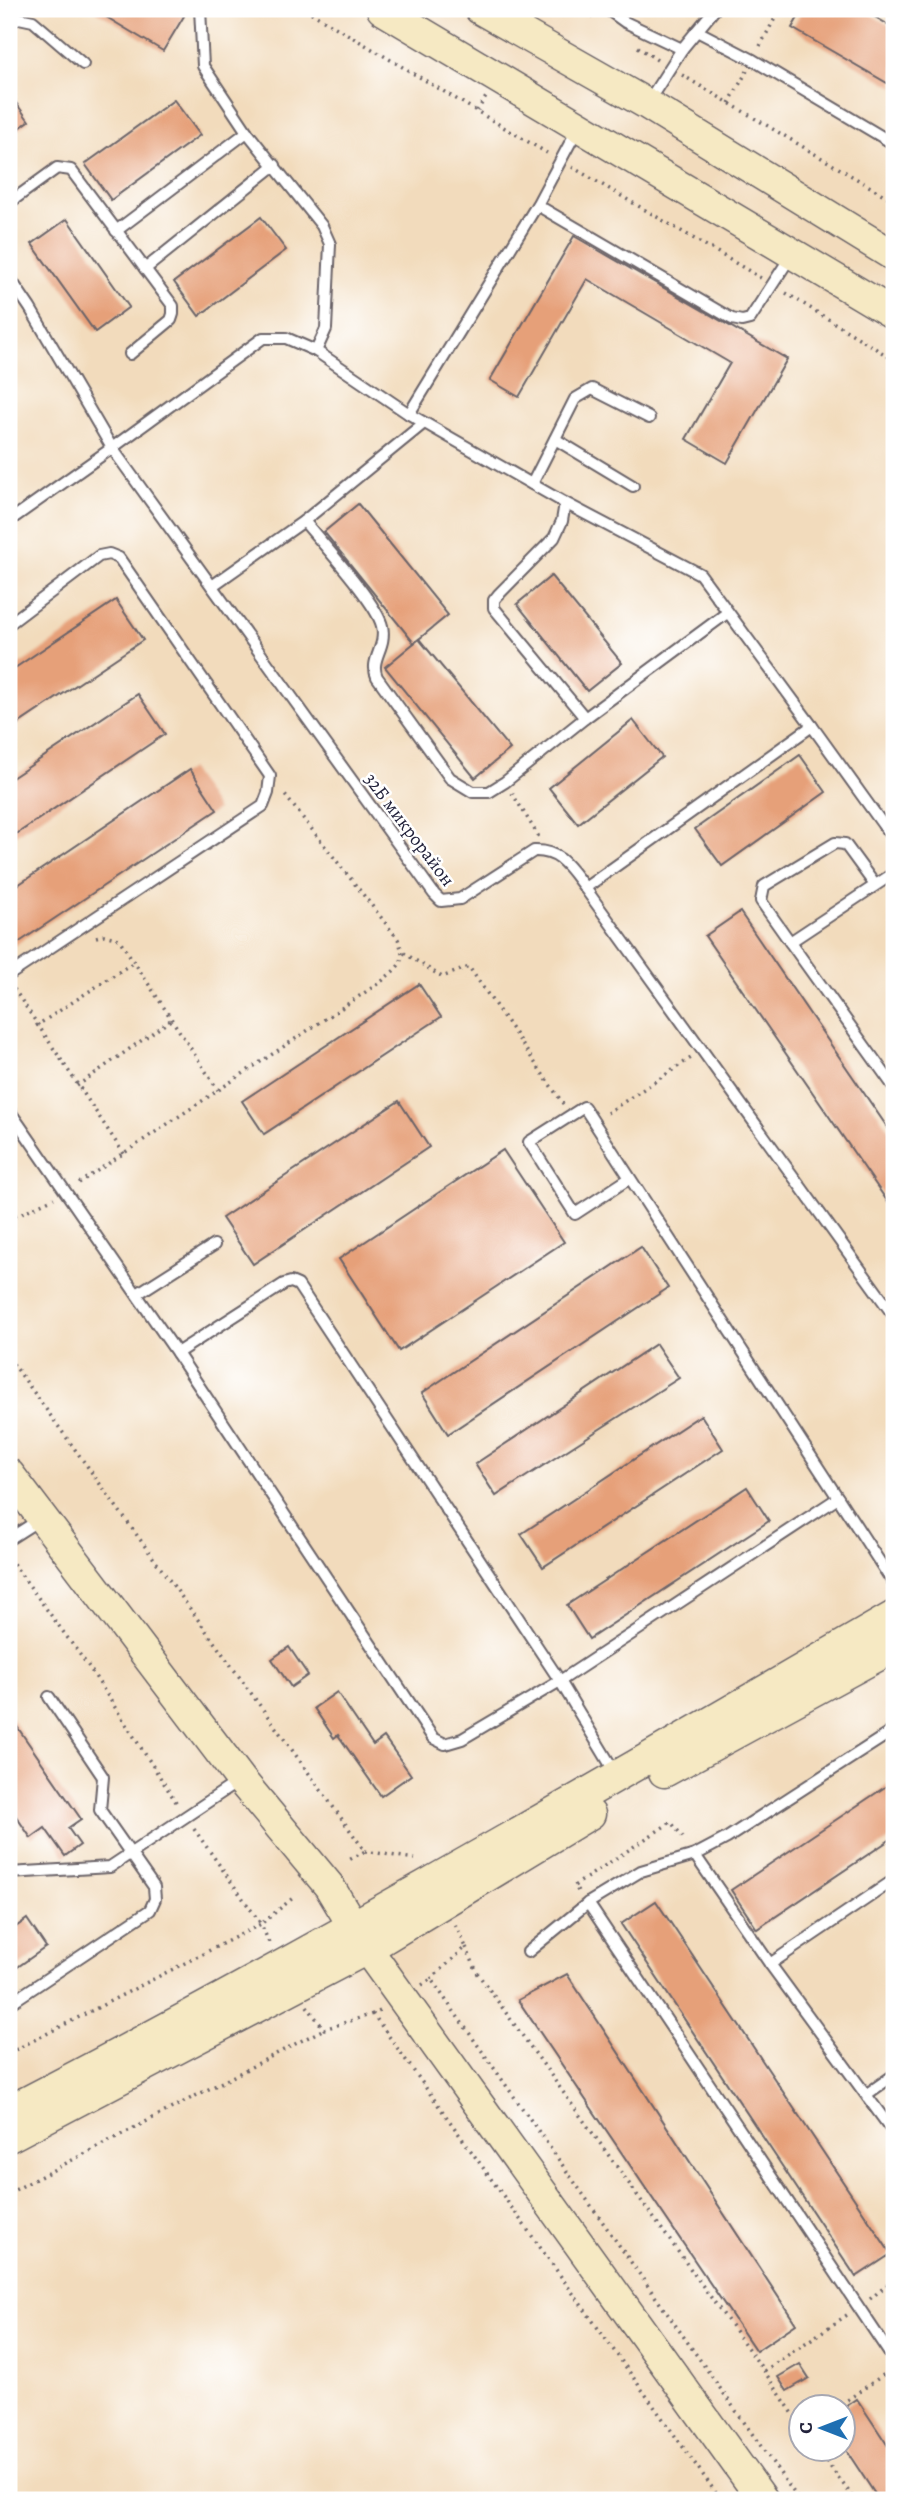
<svg xmlns="http://www.w3.org/2000/svg" width="903" height="2509" font-family="Alegreya,serif">
	<style>
		.building { fill: #e6a079 }
		.lines { fill: none; stroke-linecap: round; stroke-linejoin: round }
		.lane-casing { stroke: #6b6368; stroke-width: 14 }
		.secondary-casing { stroke: #6b6368; stroke-width: 33 }
		.path { stroke: #6b6368; stroke-width: 3.5; stroke-dasharray: 2 5; stroke-linecap: butt }
		.lane { stroke: #fff; stroke-width: 10 }
		.secondary { stroke: #f6e9c3; stroke-width: 30 }
		.labels { text-anchor: middle; stroke-width: 5; stroke-linejoin: round; paint-order: stroke }
		.street-label { font-size: 19px; fill: #22223b; stroke: #fff }
	</style>
	<rect width="100%" height="100%" fill="#fff"/>
	<filter id="ink" filterUnits="userSpaceOnUse"><feTurbulence type="fractalNoise" baseFrequency=".0143" numOctaves="2"/><feDisplacementMap in="SourceGraphic" scale="14" xChannelSelector="R" yChannelSelector="G"/><feConvolveMatrix kernelMatrix="1 2 1 2 8 2 1 2 1" color-interpolation-filters="sRGB"/></filter>
	<filter id="wash" filterUnits="userSpaceOnUse"><feTurbulence type="fractalNoise" baseFrequency=".00686" numOctaves="4" result="noise"/><feDisplacementMap in="SourceGraphic" scale="28" xChannelSelector="R" yChannelSelector="G"/><feGaussianBlur stdDeviation="1.57" result="paint"/><feColorMatrix in="noise" values="0 0 0 0 0 0 0 0 0 0 0 0 0 0 0 0 0 1.4 0 .05"/><feComposite in="paint" operator="in"/></filter>
	<g filter="url(#wash)">
		<rect width="100%" height="100%" fill="#f2dbbc"/>
		<g id="blocks">
			<g class="building">
				<path d="M93,9h80l11,7 -21,35z"/>
				<path d="M803,9h58l33,19v59l-102,-59z"/>
				<path d="M9,93l20,28 -20,15z"/>
				<path d="M174,100l26,35 -89,65 -26,-36z"/>
				<path d="M261,217l25,33 -87,66 -25,-34z"/>
				<path d="M67,219l62,88 -34,25 -63,-88z"/>
				<path d="M574,236l213,123 -60,104 -41,-24 44,-76 -143,-84 -68,118 -29,-17z"/>
				<path d="M358,504l90,111 -34,28 -90,-111z"/>
				<path d="M551,576l71,87 -35,28 -70,-87z"/>
				<path d="M116,600l27,40 -134,90v-58z"/>
				<path d="M419,639l91,110 -35,29 -90,-111z"/>
				<path d="M138,694l27,40 -156,105v-59z"/>
				<path d="M633,720l29,37 -84,67 -29,-36z"/>
				<path d="M800,755l26,37 -104,74 -27,-37z"/>
				<path d="M190,769l27,41 -208,139v-58z"/>
				<path d="M740,912l154,225v74l-189,-275z"/>
				<path d="M419,984l22,33 -177,117 -22,-33z"/>
				<path d="M399,1101l30,46 -176,117 -31,-46z"/>
				<path d="M503,1150l61,92 -165,109 -60,-92z"/>
				<path d="M641,1247l27,41 -220,146 -26,-41z"/>
				<path d="M656,1344l23,34 -183,118 -21,-32z"/>
				<path d="M701,1415l22,34 -180,118 -22,-33z"/>
				<path d="M747,1487l22,34 -180,118 -22,-34z"/>
				<path d="M289,1647l19,28 -17,12 -19,-28z"/>
				<path d="M337,1692l36,53 11,-8 27,38 -30,21 -43,-61 -4,3 -20,-30z"/>
				<path d="M9,1715l72,104 -13,9 12,17 -15,11 -20,-28 -14,10 -22,-32z"/>
				<path d="M894,1781v56l-137,92 -26,-39z"/>
				<path d="M656,1901l235,353 -35,23 -235,-353z"/>
				<path d="M27,1919l19,28 -37,26v-41z"/>
				<path d="M567,1974l229,350 -40,27 -238,-351z"/>
				<path d="M800,2364l9,14 -22,13 -9,-14z"/>
				<path d="M857,2399l37,56v45h-15l-35,-53v-39z"/>
			</g>
		</g>
	</g>
	<g filter="url(#ink)">
		<use href="#blocks" fill-opacity="0" stroke="#6b6368" stroke-width="2"/>
		<g class="lines">
			<defs>
				<g id="lane">
					<path d="M200,9l3,57 44,66 75,94 8,18 -4,85 -10,22"/>
					<path d="M607,9l18,13 57,27"/>
					<path d="M9,23l10,-5 14,3 50,43"/>
					<path d="M697,31l56,29 141,84"/>
					<path d="M648,102l34,-53 33,-40"/>
					<path d="M13,200l44,-32 14,2 102,136v8l-2,6 -41,34"/>
					<path d="M537,205l195,114 10,2 8,-2 41,-63"/>
					<path d="M116,231l131,-99"/>
					<path d="M145,269l130,-104"/>
					<path d="M9,277l21,31 82,140 151,-110h23l30,13 93,63 156,89 135,71 112,152"/>
					<path d="M409,414l128,-209 41,-77"/>
					<path d="M555,439l78,47"/>
					<path d="M532,484l43,-85 17,-10 57,29"/>
					<path d="M565,503l-3,18 -8,17 -56,57 -4,5v8l91,110 142,-105"/>
					<path d="M9,521l103,-73 322,446 7,7 19,-2 74,-48c27,-1 36,18 51,37l309,428"/>
					<path d="M304,521c17,21 73,82 78,105 5,22 -13,33 -5,51l73,101 23,14h16l16,-10 80,-64"/>
					<path d="M212,586l92,-65 120,-98"/>
					<path d="M9,624l90,-68 10,-2 10,4 151,218 -2,17 -5,13 -254,169"/>
					<path d="M894,873l-104,69 104,145"/>
					<path d="M585,888l227,-162 82,114"/>
					<path d="M790,942l-29,-41 3,-15 71,-43 10,1 30,41"/>
					<path d="M9,1110l168,243"/>
					<path d="M630,1178l-55,36 -46,-72 55,-35 46,71 264,406"/>
					<path d="M137,1294l77,-49"/>
					<path d="M9,1539l33,-21"/>
					<path d="M616,1774l-56,-93 -262,-396 -7,-3 -7,2 -107,69 256,385 12,6 17,-5 98,-58 278,-183"/>
					<path d="M695,1855l75,109"/>
					<path d="M9,1873l101,-6 129,-86"/>
					<path d="M894,1880l-124,84 124,169"/>
					<path d="M588,1903l306,457"/>
					<path d="M528,1952l60,-49 53,-32 54,-16 32,-17 167,-108"/>
					<path d="M9,2004l141,-94 5,-11 -1,-12 -54,-77 3,-33 -54,-80"/>
					<path d="M867,2094l27,-19"/>
				</g>
				<g id="secondary">
					<path d="M382,9l512,305"/>
					<path d="M480,9l167,95 247,152"/>
					<path d="M9,1474l232,306 88,106 38,63 396,551"/>
					<path d="M664,1772l230,-125"/>
					<path d="M9,2111c300,-155 593,-326 885,-495"/>
					<path d="M9,2137l358,-188 223,-135"/>
				</g>
			</defs>
			<use href="#lane" class="lane-casing"/>
			<use href="#secondary" class="secondary-casing"/>
			<g class="path">
				<path d="M305,9l242,144"/>
				<path d="M580,9l13,8"/>
				<path d="M760,46l20,-37"/>
				<path d="M638,47l19,13"/>
				<path d="M682,75l212,126"/>
				<path d="M729,103l18,-32"/>
				<path d="M477,111l9,-14"/>
				<path d="M572,167l189,111"/>
				<path d="M786,293l108,67"/>
				<path d="M512,793l27,44"/>
				<path d="M96,937l8,-2 15,4 99,151"/>
				<path d="M404,953l38,24 27,-10 95,138"/>
				<path d="M14,989l110,165"/>
				<path d="M36,1026l98,-64"/>
				<path d="M77,1086l95,-67"/>
				<path d="M607,1113l84,-55"/>
				<path d="M79,1183l303,-202c18,-16 25,-18 16,-42l-114,-145"/>
				<path d="M9,1219l45,-21"/>
				<path d="M9,1358l356,493 -18,10"/>
				<path d="M9,1558l80,109 89,138"/>
				<path d="M194,1829l67,95 33,-27"/>
				<path d="M365,1851l50,8"/>
				<path d="M578,1891l-4,-5 97,-64 15,19"/>
				<path d="M466,1947l12,27 286,397 38,56"/>
				<path d="M431,1979l35,-32 -12,-25"/>
				<path d="M422,1985l9,-6 368,521"/>
				<path d="M307,2006l17,23 49,-15"/>
				<path d="M380,2011l-7,3 348,486"/>
				<path d="M9,2053l252,-129 9,21"/>
				<path d="M9,2193l315,-164"/>
				<path d="M870,2299l24,-20"/>
				<path d="M764,2371l83,-56"/>
				<path d="M836,2408l50,-35"/>
				<path d="M818,2450l37,50"/>
			</g>
			<use href="#lane" class="lane"/>
			<use href="#secondary" class="secondary"/>
		</g>
	</g>
	<g class="labels">
		<g class="street-label">
			<text transform="translate(410 829) rotate(53)" y="7">32Б микрорайон</text>
		</g>
	</g>
	<rect width="903" height="2509" fill="none" stroke="#fff" stroke-width="35"/>
	<g transform="translate(822 2428) rotate(270)"><circle r="33" fill="#ffffff" stroke="#a7a7b1" stroke-width="2"/>
	<path d="M0-5L12 26L0 18L-12 26Z" fill="#1f6fb2"/>
	<text y="-10" font-size="19" font-weight="bold" text-anchor="middle" fill="#22223b">С</text>
	</g>
</svg>
